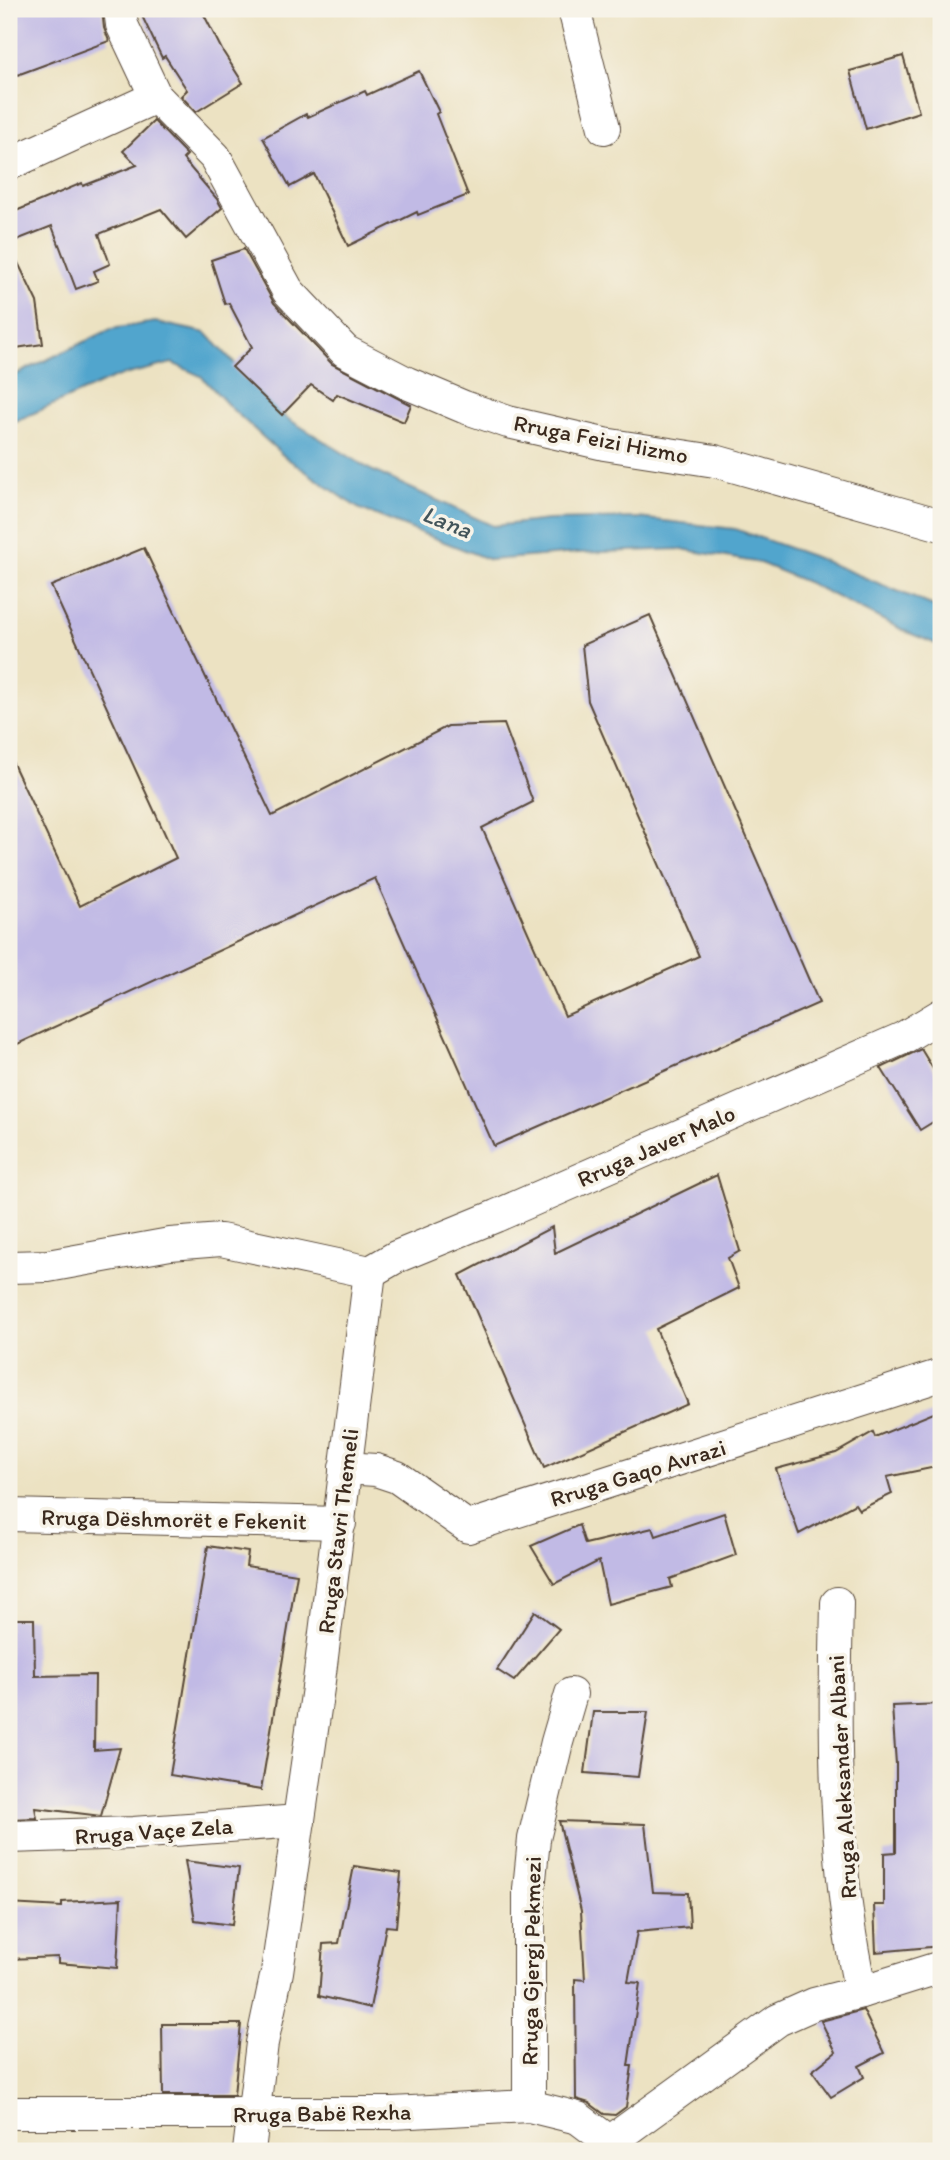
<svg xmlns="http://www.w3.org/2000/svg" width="950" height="2160" font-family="Itim,sans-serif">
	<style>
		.water { fill: #51a5cd; stroke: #466876; stroke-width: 2 }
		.building { fill: #c1bae5 }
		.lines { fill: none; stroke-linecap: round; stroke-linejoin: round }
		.street-casing { stroke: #564637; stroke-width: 34 }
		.street { stroke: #fff; stroke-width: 32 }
		.labels { text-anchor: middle; stroke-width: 7; stroke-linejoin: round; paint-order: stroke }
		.street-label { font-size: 23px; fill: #3b2a1e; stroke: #f7f3e8 }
		.water-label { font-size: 24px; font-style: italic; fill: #43555b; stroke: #f7f3e8 }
	</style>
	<rect width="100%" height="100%" fill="#f7f3e8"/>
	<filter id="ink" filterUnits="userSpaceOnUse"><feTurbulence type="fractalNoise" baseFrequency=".0143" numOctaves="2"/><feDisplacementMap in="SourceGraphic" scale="14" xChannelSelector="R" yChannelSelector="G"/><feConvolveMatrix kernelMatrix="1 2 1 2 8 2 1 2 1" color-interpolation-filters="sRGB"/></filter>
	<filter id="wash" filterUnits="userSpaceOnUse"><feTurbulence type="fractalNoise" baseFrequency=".00686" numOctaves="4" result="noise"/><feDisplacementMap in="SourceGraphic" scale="28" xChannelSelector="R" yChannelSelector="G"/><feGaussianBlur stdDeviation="1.57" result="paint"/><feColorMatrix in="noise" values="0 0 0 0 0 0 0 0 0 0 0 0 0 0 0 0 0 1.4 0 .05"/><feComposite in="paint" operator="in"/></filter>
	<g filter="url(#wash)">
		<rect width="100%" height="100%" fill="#ece2c2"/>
		<path class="water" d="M155,322l51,11 79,84 86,53 122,56 55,-6 90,-2 97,11 77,27 129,53v37l-34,-14 -98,-49 -49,-20 -79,-14 -103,4 -88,7 -132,-52 -73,-51 -54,-49 -30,-32 -29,-13 -56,14 -107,47v-46l102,-49z"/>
		<g id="blocks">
			<g class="building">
				<path d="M9,9h93l2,19 5,13 -100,37z"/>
				<path d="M157,9h44l21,41 21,33 -47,29 -15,-16 6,-6 -22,-34 -3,2 -20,-42z"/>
				<path d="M903,56l16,56 -53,17 -16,-58z"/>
				<path d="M419,71l20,41 -3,2 32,81 -50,20 -1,-3 -69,34 -34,-72 -24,13 -27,-49 43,-24 2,3 57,-26 2,4z"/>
				<path d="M154,121l33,34 -4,4 34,40 5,9 -36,31 -25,-30 -62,25 11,30 -16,7 4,10 -22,8 -24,-63 -43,17v-29l73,-31 1,3 54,-21 -14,-14z"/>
				<path d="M9,244l28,58 6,42 -34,5z"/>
				<path d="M244,249l30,54 58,61 79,41 -7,17 -67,-28 -4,6 -22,-15 -29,30 -50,-48 20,-20 -23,-44 -4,1 -14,-44z"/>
				<path d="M144,548l128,268 176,-90 56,-2 29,78 -51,26 83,188 134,-60 -111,-255 -6,-56 68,-30 169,388 -325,143 -119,-268 -366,170v-293l71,151 96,-48 -125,-272z"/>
				<path d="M921,1049l20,33v35l-21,13 -39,-62z"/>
				<path d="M717,1175l23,76 -12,7 11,30 -83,41 32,75 -144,64 -84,-193 92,-48 3,26z"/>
				<path d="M941,1410v56l-54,11 5,17 -33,16 -4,-6 -56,30 -23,-65 60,-16 37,-21 2,5z"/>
				<path d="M724,1513l12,42 -66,24 2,8 -64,17 -9,-43 -45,23 -23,-38 48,-21 6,19 68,-16 3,8z"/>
				<path d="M208,1546l40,6 -2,14 51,8 -36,216 -91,-15z"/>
				<path d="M535,1611l24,18 -45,52 -17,-11z"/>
				<path d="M9,1619h25l1,57 60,-1 -1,75 26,-2 -19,68 -66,-8 2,10 -28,1z"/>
				<path d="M941,1704v242l-65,6 -2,-47h10v-52l12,-1v-88l-4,-58z"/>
				<path d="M593,1712h55l-10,65 -53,-4z"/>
				<path d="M559,1821l86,3 8,68 35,1 2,34 -53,5 -9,50 12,1 -12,83h4l-6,41 -11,8 -11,-1 -15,-11 -13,-4 -1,-120 10,1 -4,-69z"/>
				<path d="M185,1861l54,7 -7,57 -37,-5z"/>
				<path d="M354,1866l47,7 -5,54 -10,-1 -16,82 -51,-12 4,-52 16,-1z"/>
				<path d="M121,1899l-4,69 -59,-5v-6l-49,2v-55l53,3v-5z"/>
				<path d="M863,2010l21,43 -25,13 5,11 -33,20 -19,-26 24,-19 -15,-31z"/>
				<path d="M162,2024h79l-7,71h-71z"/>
			</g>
		</g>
	</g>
	<g filter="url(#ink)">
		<use href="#blocks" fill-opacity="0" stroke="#564637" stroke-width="2"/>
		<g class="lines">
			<defs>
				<g id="street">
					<path d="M120,9l2,16 34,72 59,60 73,134 57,60 62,32 57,24 44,15 96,22 111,17 226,64"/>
					<path d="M574,9l30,119"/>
					<path d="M9,164l147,-67"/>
					<path d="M9,1267l39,-1 122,-22 51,-4 149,32"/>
					<path d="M370,1272l26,-15 100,-41 407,-178 38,-23"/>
					<path d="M345,1468l31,2 21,7 71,50 473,-152"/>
					<path d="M9,1515l331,8"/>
					<path d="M837,1603c-3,126 -4,266 24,389"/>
					<path d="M9,1837l124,-4 166,-12"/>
					<path d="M529,2106v-217l5,-50 23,-97 14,-48"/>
					<path d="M9,2113h383l137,-7 49,12 44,33"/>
					<path d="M611,2141l167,-121 36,-16 47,-12 80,-25"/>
					<path d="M249,2151l13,-108 15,-71 42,-291 51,-409"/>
				</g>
			</defs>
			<use href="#street" class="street-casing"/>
			<use href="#street" class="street"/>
		</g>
	</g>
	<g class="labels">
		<g class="street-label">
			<text transform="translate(601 439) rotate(11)" y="8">Rruga Feizi Hizmo</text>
			<text transform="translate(656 1146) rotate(-24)" y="8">Rruga Javer Malo</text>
			<text transform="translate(638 1473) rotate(-17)" y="8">Rruga Gaqo Avrazi</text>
			<text transform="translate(174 1519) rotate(1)" y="8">Rruga Dëshmorët e Fekenit</text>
			<text transform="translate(338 1531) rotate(-83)" y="8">Rruga Stavri Themeli</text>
			<text transform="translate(842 1777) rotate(-93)" y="8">Rruga Aleksander Albani</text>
			<text transform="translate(154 1831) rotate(-4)" y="8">Rruga Vaçe Zela</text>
			<text transform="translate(531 1961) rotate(-89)" y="8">Rruga Gjergj Pekmezi</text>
			<text transform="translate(322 2113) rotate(-1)" y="8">Rruga Babë Rexha</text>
		</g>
		<g class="water-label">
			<text transform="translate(447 522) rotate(22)" y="8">Lana</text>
		</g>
	</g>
	<rect width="950" height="2160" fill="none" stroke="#f7f3e8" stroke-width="35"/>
</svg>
